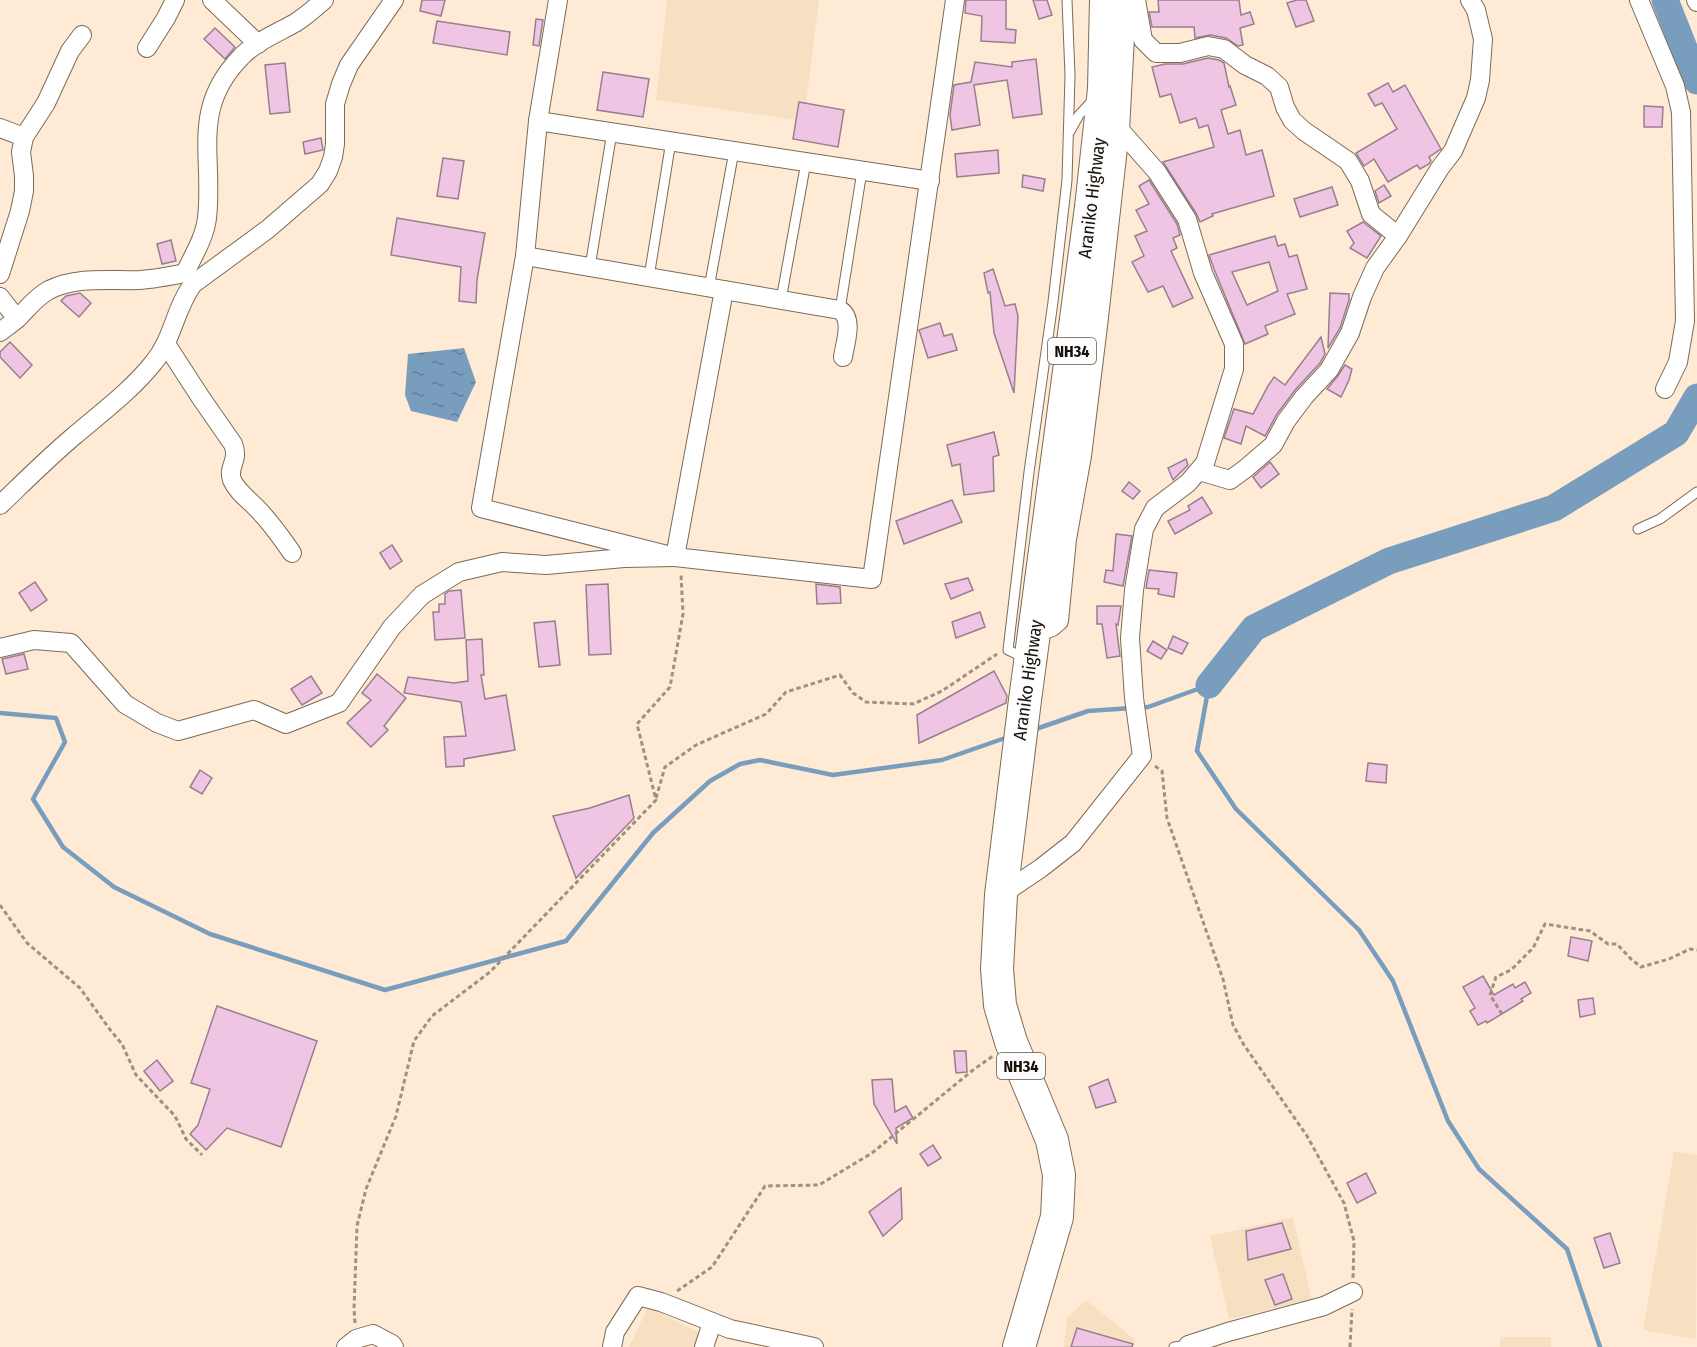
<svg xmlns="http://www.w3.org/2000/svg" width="1697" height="1347" font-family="'Fira Sans Condensed',sans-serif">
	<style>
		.built { fill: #f7dfc2 }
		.water { fill: url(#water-ripples) }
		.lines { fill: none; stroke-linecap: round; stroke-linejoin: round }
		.stream { stroke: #799ebd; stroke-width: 4.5 }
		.river { stroke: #799ebd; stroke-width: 27 }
		.building { fill: #efc5e3; stroke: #967f8f; stroke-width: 1.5; fill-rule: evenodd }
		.lane-casing { stroke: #7b6b57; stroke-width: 11 }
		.street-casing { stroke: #7b6b57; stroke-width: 20 }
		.highway-casing { stroke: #7b6b57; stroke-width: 34 }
		.path { stroke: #9f9081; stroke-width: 3; stroke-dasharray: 4.5 3; stroke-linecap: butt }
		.lane { stroke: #fff; stroke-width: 9 }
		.street { stroke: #fff; stroke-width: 18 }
		.highway { stroke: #fff; stroke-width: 32 }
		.labels { text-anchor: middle; stroke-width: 4.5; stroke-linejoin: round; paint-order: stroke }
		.shield { fill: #fcfcfc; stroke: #5c5752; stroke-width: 1.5 }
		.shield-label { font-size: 16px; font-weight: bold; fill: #171009 }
		.street-label { font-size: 18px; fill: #171009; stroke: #fcfcfc }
	</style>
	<defs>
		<pattern id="water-ripples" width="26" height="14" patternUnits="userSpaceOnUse" patternTransform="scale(1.5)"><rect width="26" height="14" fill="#799ebd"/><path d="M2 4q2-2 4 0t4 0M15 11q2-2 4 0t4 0" fill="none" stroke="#627f98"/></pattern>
	</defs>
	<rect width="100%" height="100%" fill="#ffebd5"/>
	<g class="built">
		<path d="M667,0h152l-15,121 -148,-21z"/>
		<path d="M1674,1151l23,4 -1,184 -53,-9z"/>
		<path d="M1293,1217l19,84 -83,18 -19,-83z"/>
		<path d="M1086,1300l48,39 -1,8h-69l3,-29z"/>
		<path d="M648,1307l54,27 -7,13h-66z"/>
		<rect x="1500" y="1337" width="51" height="10"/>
	</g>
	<path class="water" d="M464,348l12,34 -19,40 -46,-11 -6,-16 3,-41z"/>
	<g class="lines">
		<g class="stream">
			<path d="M1209,685l-12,66 39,58 123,121 34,51 55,140 31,48 88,80 33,98"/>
			<path d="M1141,708l7,-1 61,-22"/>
			<path d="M0,713l56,5 9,24 -32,57 30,48 51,40 96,47 175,56 181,-49 87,-108 57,-52 30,-17 20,-4 73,15 109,-15 66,-23"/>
			<path d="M1033,730l55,-19 44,-3"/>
		</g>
		<g class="river">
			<path d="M1665,0l32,81"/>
			<path d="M1209,685l45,-57 135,-67 165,-53 122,-75 21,-36"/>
		</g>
	</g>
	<g class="building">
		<path d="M422,0h23l-4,16 -21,-5z"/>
		<path d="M966,0h40v29l10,1 -1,13 -34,-2 1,-25 -17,-3z"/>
		<path d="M1033,0h14l5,15 -13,4z"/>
		<path d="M1158,0h81l2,15 9,-3 4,12 -14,4 3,17 -5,1 -12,-8 -16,-3 -15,3 -1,-11h-42l-3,-15h10z"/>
		<path d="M1297,0h9l8,21 -18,6 -9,-24z"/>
		<path d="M536,19l7,1 -4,26 -6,-1z"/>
		<path d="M437,21l73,11 -3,23 -74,-12z"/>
		<path d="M215,28l20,19 -10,12 -21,-20z"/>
		<path d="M1208,58l11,2 5,3 5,24 1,-1 6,19 -15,5 7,24 12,-4 6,25 16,-5 12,46 -62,18 1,2 -13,6 -4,-9 -33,-51 51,-15 -6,-22 -9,3 -3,-10 -16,5 -9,-29 -11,3 -8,-30 13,-3h18z"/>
		<path d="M1036,59l6,55 -29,4 -6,-38 -33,5 6,40 -28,5 -2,-15 4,-30 17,-3 4,-20 37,5v-5z"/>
		<path d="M285,63l5,49 -20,2 -5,-49z"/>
		<path d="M603,72l46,7 -6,38 -46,-7z"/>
		<path d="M1388,83l5,9 12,-7 36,64 -12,8 2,4 -2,3 -9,5 -3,-4 -29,17 -14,-23 -10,7 -8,-13 41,-24 -15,-26 -7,3 -7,-12z"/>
		<path d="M799,102l45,8 -6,37 -45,-8z"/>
		<path d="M1644,106l19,1 -1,20h-18z"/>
		<path d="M321,138l2,12 -18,4 -2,-12z"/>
		<path d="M998,150l1,23 -42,4 -2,-23z"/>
		<path d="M443,158l21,3 -6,38 -21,-3z"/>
		<path d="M1023,175l22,4 -2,12 -21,-4z"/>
		<path d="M1149,180l28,44 3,11 -7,3 4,10 -6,3 22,47 -20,9 -10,-21 -15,6 -16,-30 12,-6 -9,-20 12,-5 -11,-21 13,-6 -10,-18z"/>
		<path d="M1384,185l7,11 -12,7 -4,-12z"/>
		<path d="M1332,187l6,18 -38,12 -6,-18z"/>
		<path d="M397,218l88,15 -8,47 -1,23 -17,-2 2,-34 -70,-12z"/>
		<path d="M1363,222l18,14 -14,22 -17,-10 4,-5 -7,-12z"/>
		<path d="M1275,236l3,10 7,-2 4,13 8,-2 10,34 -20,5 8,20 -30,12 3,8 -23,10 -31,-75 -5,-14zM1269,262l9,29 -31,14 -15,-33z"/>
		<path d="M171,240l5,21 -14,3 -5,-20z"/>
		<path d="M993,269l12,37 10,-2 3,12 -4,77 -20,-60 -4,-41 -2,1 -4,-20z"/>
		<path d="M80,293l11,10 -12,14 -18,-16 5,-5z"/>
		<path d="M1330,293l19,1v6l-9,28 -12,20z"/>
		<path d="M940,323l4,13 8,-2 5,16 -29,8 -9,-28z"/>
		<path d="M1321,337l4,17 -5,9 -24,26 -19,25 -12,22 -19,-10 -5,18 -17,-6 10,-29 19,5 15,-28 6,-9 11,8z"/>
		<path d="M10,342l22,23 -12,13 -20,-21v-5z"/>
		<path d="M1345,365l7,4 -3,11 -8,17 -14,-8 10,-12z"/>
		<path d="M994,432l5,23 -6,2 1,34 -30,4 -4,-31 -8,2 -5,-21z"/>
		<path d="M1186,459l2,6 -15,15 -5,-12z"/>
		<path d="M1270,462l9,12 -18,14 -8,-11z"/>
		<path d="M1129,482l11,9 -7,8 -11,-8z"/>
		<path d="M1202,497l10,16 -37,21 -7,-13 22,-11 -2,-4z"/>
		<path d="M952,500l10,22 -58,22 -8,-23z"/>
		<path d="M1116,534l16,2 -9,50 -19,-4 2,-12 7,1z"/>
		<path d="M392,545l10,16 -12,8 -10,-16z"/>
		<path d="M1149,570l28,3 -3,24 -16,-3 1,-5 -13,-1z"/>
		<path d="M968,578l5,12 -22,9 -6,-15z"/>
		<path d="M35,582l12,18 -16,11 -12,-18z"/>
		<path d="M608,584l3,70 -22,1 -3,-70z"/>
		<path d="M816,584l24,3 1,16 -24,1z"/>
		<path d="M461,590l4,48 -30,2 -2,-28h6v-8h6v-10l4,-3z"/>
		<path d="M1097,606h24l-3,19 -2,-1 4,32 -13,2 -5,-34h-5z"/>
		<path d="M980,612l5,15 -29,11 -4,-16z"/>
		<path d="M555,621l5,44 -21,2 -5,-44z"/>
		<path d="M1173,636l15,7 -6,11 -14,-6z"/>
		<path d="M482,639l2,36h-3l4,24 21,-4 9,55 -51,9v7l-18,1 -2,-30 22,-1 -5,-34 -57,-9 4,-16 46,6 14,-2 -2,-41z"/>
		<path d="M1153,641l14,9 -6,9 -14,-8z"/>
		<path d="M24,654l4,15 -22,5 -4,-15z"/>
		<path d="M994,671l13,25 -1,7 -87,40 -2,-28z"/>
		<path d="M377,674l29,24 -22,28 4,4 -17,17 -24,-24 24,-23 -9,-7z"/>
		<path d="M311,676l11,17 -20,12 -11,-16z"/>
		<path d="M1368,763l19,2 -1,18 -20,-2z"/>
		<path d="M200,770l12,8 -10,16 -12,-7z"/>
		<path d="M629,795l5,23 -58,60 -23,-62 37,-8z"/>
		<path d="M1571,937l21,4 -4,20 -20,-5z"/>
		<path d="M1483,976l11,19 19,-11 2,4 10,-6 6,11 -10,6 2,2 -36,22 -1,-2 -8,4 -8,-14 5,-3 -12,-21z"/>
		<path d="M1593,998l2,16 -15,3 -2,-17z"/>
		<path d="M217,1006l100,35 -36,106 -54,-19 -21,22 -16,-16 8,-9 12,-36 -19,-6z"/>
		<path d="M954,1051h12l1,21 -11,1z"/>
		<path d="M157,1060l16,21 -13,10 -16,-20z"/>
		<path d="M892,1079l3,33 11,-6 7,12 -17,10 1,16 -23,-40 -2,-24z"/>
		<path d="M1108,1079l8,23 -20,6 -7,-21z"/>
		<path d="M933,1145l8,13 -13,8 -8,-12z"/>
		<path d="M1366,1173l10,20 -19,10 -10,-20z"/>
		<path d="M901,1188l1,31 -19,17 -14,-24z"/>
		<path d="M1282,1223l9,26 -43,11 -2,-29z"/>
		<path d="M1610,1233l10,30 -16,5 -10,-30z"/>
		<path d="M1283,1274l9,25 -17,6 -10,-25z"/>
		<path d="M1077,1328l56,16 -1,3h-61z"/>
	</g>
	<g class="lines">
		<defs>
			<g id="lane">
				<path d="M1070,131l9,-16 15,-16"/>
				<path d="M590,267l22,-135"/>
				<path d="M649,277l22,-136"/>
				<path d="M709,288l25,-137"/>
				<path d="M781,300l25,-138"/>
				<path d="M840,310l22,-139"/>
				<path d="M1638,529l22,-10 37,-27"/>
				<path d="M1025,658l-17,-8 21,-178 24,-170 14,-122 3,-105 -3,-75"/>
				<path d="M1174,1347l14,-2"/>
			</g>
			<g id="street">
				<path d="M212,0l46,44"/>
				<path d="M558,0l-20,121 -13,135 -44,252 194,49 197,22 83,-579"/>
				<path d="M1136,0l7,40 13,13h24l28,-7 16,3 21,16 22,11 12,11 6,20 7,13 12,11 44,30 12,20 11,33 27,22 42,-68 13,-17 23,-53 4,-18 3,-41 -7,-29 -6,-10"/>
				<path d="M1639,0l36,86 6,26 4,209 -7,41 -13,27"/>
				<path d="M1696,0l1,2"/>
				<path d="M147,48l19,-30 9,-18"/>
				<path d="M538,121l392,60"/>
				<path d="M0,128l24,9"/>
				<path d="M525,256l315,54c14,9 5,33 3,47"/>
				<path d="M185,273c8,-17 20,-36 22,-55 7,-62 -17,-109 34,-161 14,-15 36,-24 54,-34 11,-7 20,-15 29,-23"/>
				<path d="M0,274l20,-63 4,-20v-15l-3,-24 3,-15 22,-34 24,-52 12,-16"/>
				<path d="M0,297l17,22"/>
				<path d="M0,332c6,-5 13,-9 18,-14 10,-10 18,-21 31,-28 28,-14 60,-9 91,-10 15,-1 30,-4 45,-7"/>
				<path d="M166,344l35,54 32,46c7,17 -6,22 -1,36 6,14 22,23 31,35 11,12 20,25 29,38"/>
				<path d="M1199,471l31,9 15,-11 28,-24 13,-24 18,-24 25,-27 21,-37 12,-36 13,-29 23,-32"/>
				<path d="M0,505c24,-23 48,-47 74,-69 27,-23 58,-46 80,-74 19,-23 21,-54 39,-78l75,-55 52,-45 8,-13 5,-14 2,-13v-40l6,-20 8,-19 45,-65"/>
				<path d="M1034,634l18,-7 7,-6 8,-82 15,-83 16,-130 22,-196 7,-130"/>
				<path d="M0,648l34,-8 37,3 54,61 32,19 21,8 76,-21 32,14 53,-21 53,-76 30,-32 37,-23 43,-10 44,3 78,-7 51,-1 49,-267"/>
				<path d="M1001,895l40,-27 32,-25 69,-87 -8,-58 -4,-60 4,-48 10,-61 11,-21 33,-25 17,-20 29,-94v-25l-31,-71 -16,-54 -30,-47 -37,-42 -19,-8"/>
				<path d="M1188,1345l40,-13 96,-26 29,-14"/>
				<path d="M346,1347l10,-8 17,-5 19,10 2,3"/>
				<path d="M612,1347l3,-15 23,-36 23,6 69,27 84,18"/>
				<path d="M704,1347l8,-24"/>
			</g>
			<path id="highway" d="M1019,1347l38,-130 2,-42 -7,-35 -41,-98 -11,-37 -3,-36 4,-74 24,-195 66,-493 13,-118 2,-89"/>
		</defs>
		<use href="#lane" class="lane-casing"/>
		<use href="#street" class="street-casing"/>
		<use href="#highway" class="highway-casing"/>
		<g class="path">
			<path d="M1155,766l7,5 5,47 56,161 10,46 11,20 63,91 37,67 10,38 -1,37"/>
			<path d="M656,798l9,-31 31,-22 70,-31 20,-22 54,-17 13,18 13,9 47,2 29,-13 55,-37"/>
			<path d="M0,905l27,38 53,45 31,43 11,13 14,31 39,41 11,23 16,16"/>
			<path d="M1502,1014l-12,-19 6,-18 15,-7 22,-22 12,-24 45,7 18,13h9l14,15 10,8 28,-8 21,-10 7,1"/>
			<path d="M677,1291l35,-24 53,-81 54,-1 53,-32 101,-83 20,-14"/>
			<path d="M355,1323l-1,-14 3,-83 9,-37 30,-73 18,-75 18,-25 58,-44 166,-172 -19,-76 33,-37 13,-73 -2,-40"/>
			<path d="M1350,1347l2,-38"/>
		</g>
		<use href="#lane" class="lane"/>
		<use href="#street" class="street"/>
		<use href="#highway" class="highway"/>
	</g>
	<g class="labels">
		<g class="shield">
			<rect x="1048" y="338" width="48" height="26" rx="4.5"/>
			<rect x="997" y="1053" width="48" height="26" rx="4.5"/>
		</g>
		<g class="shield-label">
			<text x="1072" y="357">NH34</text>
			<text x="1021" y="1072">NH34</text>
		</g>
		<g class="street-label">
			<text transform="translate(1092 198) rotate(-83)" y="6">Araniko Highway</text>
			<text transform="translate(1028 680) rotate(-82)" y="6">Araniko Highway</text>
		</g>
	</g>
</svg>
